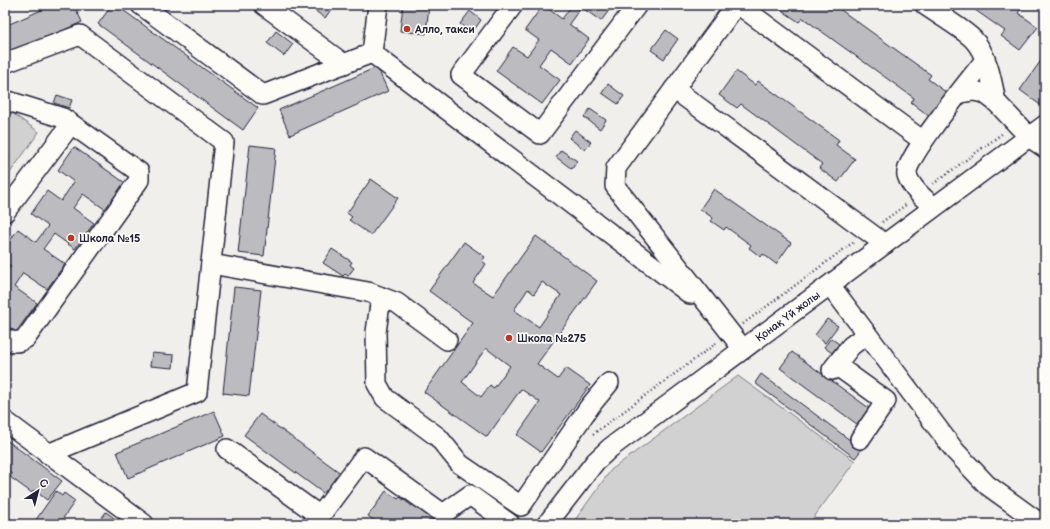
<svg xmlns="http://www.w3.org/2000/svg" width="1050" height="529" font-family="'Balsamiq Sans',sans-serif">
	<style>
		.green { fill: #d2d1d1; stroke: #7a7a86 }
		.building { fill: #bcbcc0; stroke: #22223b; fill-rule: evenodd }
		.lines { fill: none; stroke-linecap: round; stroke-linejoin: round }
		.minor-casing { stroke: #22223b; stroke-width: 22 }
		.path { stroke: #22223b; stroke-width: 2.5; stroke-dasharray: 1 3; stroke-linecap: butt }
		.minor { stroke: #fdfcf7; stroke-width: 19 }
		.poi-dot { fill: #c8321e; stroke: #fdfcf7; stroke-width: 1.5 }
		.labels { text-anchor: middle; stroke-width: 3.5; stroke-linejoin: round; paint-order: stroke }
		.poi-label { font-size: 11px; font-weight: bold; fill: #22223b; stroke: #fdfcf7; text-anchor: start }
		.street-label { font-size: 11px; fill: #22223b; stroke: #fdfcf7 }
	</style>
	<rect width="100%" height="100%" fill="#f0efec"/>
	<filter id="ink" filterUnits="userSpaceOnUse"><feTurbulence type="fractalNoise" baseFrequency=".025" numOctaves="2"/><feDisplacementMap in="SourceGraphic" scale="8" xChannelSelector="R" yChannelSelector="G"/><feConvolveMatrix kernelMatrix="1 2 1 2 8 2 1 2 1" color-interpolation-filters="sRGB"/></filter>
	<g filter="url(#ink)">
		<g class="green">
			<path d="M5,108l34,24 -34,48z"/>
			<path d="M738,376l117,85 -46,63h-237l39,-54z"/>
		</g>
		<g class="building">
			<path d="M53,5h21l8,17 -77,34v-30z"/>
			<path d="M112,5h4l142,103 -15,22 -145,-106z"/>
			<path d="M307,5h27l-9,13z"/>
			<path d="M403,5h26l-3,29 -26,-3z"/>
			<path d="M543,5l19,14 10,-14h41l-12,16 -20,-14 -12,17 20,15 -17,24 -21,-15 -12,17 21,15 -18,24 -46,-33 17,-24 14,9 12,-16 -14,-10z"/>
			<path d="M783,5h51l97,70 -3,4 19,14 -17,24 -19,-15 3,-4 -111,-80 -4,4 -19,-13z"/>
			<path d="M968,5h50l4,3 -4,5 20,14 -18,23 -19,-14 4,-5z"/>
			<path d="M470,11l11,9 -9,13 -12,-9z"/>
			<path d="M666,30l12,9 -14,20 -13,-9z"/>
			<path d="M276,31l17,13 -9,12 -17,-13z"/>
			<path d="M1045,55v49l-2,3 -23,-17z"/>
			<path d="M377,67l11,24 -98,44 -11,-25z"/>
			<path d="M736,71l19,14 3,-4 81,59 -3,5 19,14 -17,23 -19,-14 3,-4 -81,-60 -4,4 -18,-13z"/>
			<path d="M608,84l16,12 -6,8 -16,-11z"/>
			<path d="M57,95l15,5 -3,8 -15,-5z"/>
			<path d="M590,109l16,11 -6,9 -16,-12z"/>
			<path d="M575,130l16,12 -6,8 -16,-12z"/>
			<path d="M250,145l26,3 -12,108 -26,-3z"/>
			<path d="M74,147l54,38 -19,27 -26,-18 -10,14 21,15 -19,26 -21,-15 -11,15 22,15 -18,25 -24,-16 -9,14 23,16 -21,29 -11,-8v-50l6,-8 -6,-4v-14l13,-19 18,13 12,-16 -17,-12 16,-23 14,10 13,-19 -16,-12z"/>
			<path d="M561,150l16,11 -5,8 -16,-12z"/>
			<path d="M371,179l27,19 -27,37 -22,-15 3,-3 -5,-4z"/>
			<path d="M714,189l77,54 -15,21 -13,-10 -2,3 -12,-9 2,-3 -25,-18 -2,3 -13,-9 2,-3 -13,-9z"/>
			<path d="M536,236l61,45 -60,83 21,15 8,-11 24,17 -49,67 -24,-17 23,-33 -19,-13 -34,48 -63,-45 49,-69 -44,-32 35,-49 21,15 -3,4 4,3 -13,19 20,13zM542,282l19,13 -22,32 -25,-17 14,-21 6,5zM486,348l24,18 -16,22 -4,-3 -9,12 -19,-15z"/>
			<path d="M332,249l20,13 -2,3 4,3 -6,8 -3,-2 -2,2 -20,-13z"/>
			<path d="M234,287l27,3 -12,106 -26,-3z"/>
			<path d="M827,319l11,7 -13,17 -10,-8z"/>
			<path d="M831,338l8,6 -7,9 -8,-6z"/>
			<path d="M792,352l81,59 -12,16 -81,-59z"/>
			<path d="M152,353l22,2 -1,13 -23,-2z"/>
			<path d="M761,374l101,75 -7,9 -100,-75z"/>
			<path d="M214,411l11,25 -97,42 -11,-26z"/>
			<path d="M260,414l86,63 -16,21 -86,-63z"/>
			<path d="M5,439l57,42 -15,19 -13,-10 -2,3 -22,-16 2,-3 -7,-5z"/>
			<path d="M56,491l6,5 2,-3 11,8 -16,23h-26z"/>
			<path d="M386,491l12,8 2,-2 12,9 1,-2 23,17v3h-57l-11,-8z"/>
			<path d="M106,512l16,12h-25z"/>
			<path d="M645,518l9,6h-14z"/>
		</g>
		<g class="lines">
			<defs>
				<g id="minor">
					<path d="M141,5l122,90 109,-42"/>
					<path d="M264,5l80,59"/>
					<path d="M513,5l-52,70 79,59 97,-129"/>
					<path d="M736,5l-120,163 -1,18 128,163"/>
					<path d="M739,5l184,136"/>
					<path d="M925,5c14,10 37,23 48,34 15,16 19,43 23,63"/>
					<path d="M372,53l318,241"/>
					<path d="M372,53l6,-48"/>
					<path d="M5,63l75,-28 144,107 -27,250 -149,62"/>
					<path d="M674,89l211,155"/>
					<path d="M961,93l12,-2 11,2 12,9 33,35 16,11"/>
					<path d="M5,100l58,18 76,54v8l-113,158c-7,5 -14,5 -21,0"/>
					<path d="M934,207c-10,-8 -23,-19 -27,-32 -5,-14 66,-99 78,-115"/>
					<path d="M5,212l66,-88"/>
					<path d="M211,264l157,28 29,11 50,37"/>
					<path d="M830,285l125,166 32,34 54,39"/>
					<path d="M381,297l-5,35 1,52 8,14 53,39 22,27 61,42 69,-100 19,-23"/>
					<path d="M836,365l50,36 -26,38"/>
					<path d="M832,370l19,-24 16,-12"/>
					<path d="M5,421l139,103"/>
					<path d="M227,449l93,67 44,-59 79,57 27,-19 40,29"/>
					<path id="s1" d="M547,524l48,-62 15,-14 435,-323"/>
				</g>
			</defs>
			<use href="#minor" class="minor-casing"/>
			<g class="path">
				<path d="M933,184l70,-51"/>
				<path d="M882,222l25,-18"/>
				<path d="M743,324l112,-83"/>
				<path d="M593,434l125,-92"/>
			</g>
			<use href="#minor" class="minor"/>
		</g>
	</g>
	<g class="poi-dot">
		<circle cx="407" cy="29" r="4"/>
		<circle cx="71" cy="238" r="4"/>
		<circle cx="509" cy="338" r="4"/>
	</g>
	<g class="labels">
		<g class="poi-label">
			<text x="415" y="33">Алло, такси</text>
			<text x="79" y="242">Школа №15</text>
			<text x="517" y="342">Школа №275</text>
		</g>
		<g class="street-label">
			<text dy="4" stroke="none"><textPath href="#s1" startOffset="320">Қонақ Үй жолы</textPath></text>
		</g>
	</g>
	<rect width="1050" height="529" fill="none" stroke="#fdfcf7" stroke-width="20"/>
	<rect x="10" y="10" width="1030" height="509" fill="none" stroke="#22223b" stroke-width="1.5" filter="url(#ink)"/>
	<g transform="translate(38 491) rotate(36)" stroke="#fdfcf7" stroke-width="3" paint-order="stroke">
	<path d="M0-3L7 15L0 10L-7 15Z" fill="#22223b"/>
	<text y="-6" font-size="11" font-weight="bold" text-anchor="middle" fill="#22223b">С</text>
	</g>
</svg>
